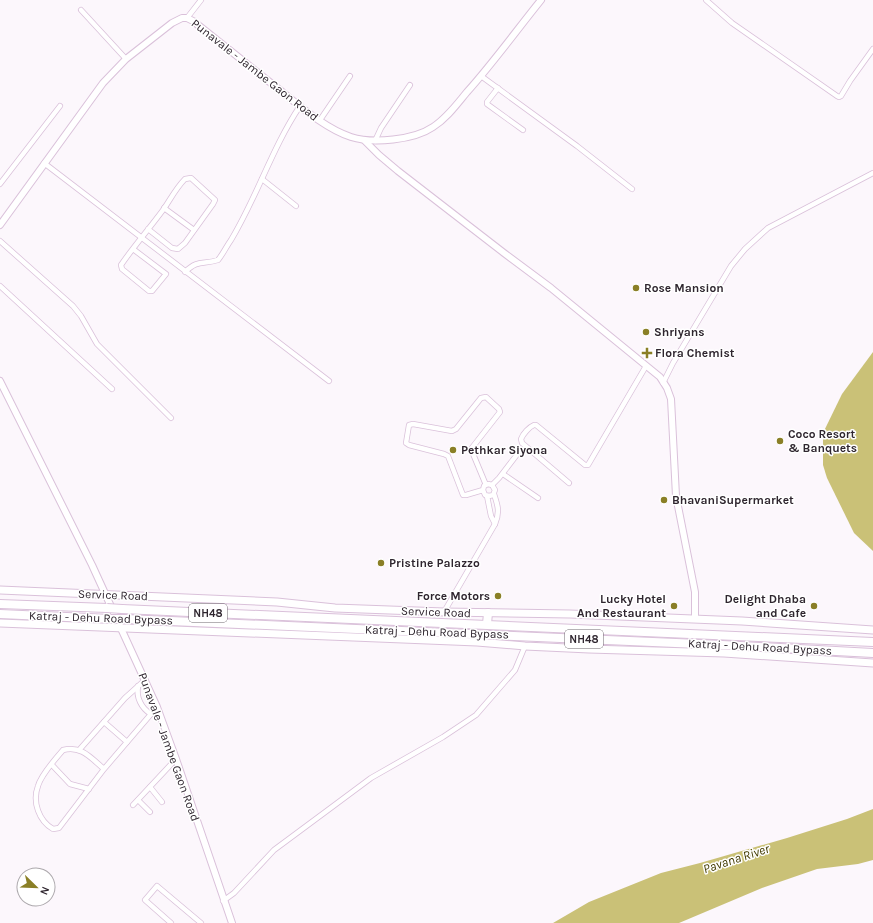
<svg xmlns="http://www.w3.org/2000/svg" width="873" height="923" font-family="Karla,sans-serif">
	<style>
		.water { fill: #cac177 }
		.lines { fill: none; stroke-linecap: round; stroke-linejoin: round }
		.street-casing { stroke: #dac1da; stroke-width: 6 }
		.secondary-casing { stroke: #dac1da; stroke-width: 8 }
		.primary-casing { stroke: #dac1da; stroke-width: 9 }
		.highway-casing { stroke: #dac1da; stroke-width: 10 }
		.street { stroke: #fff; stroke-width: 4.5 }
		.secondary { stroke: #fff; stroke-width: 6 }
		.primary { stroke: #fff; stroke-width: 7 }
		.highway { stroke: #fff; stroke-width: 8 }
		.highway-bridge-casing { stroke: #dac1da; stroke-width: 10; stroke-linecap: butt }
		.highway-bridge { stroke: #fff; stroke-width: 8 }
		.poi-dot { fill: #8a7f26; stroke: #fff; stroke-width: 1.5 }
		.labels { text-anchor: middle; stroke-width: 3; stroke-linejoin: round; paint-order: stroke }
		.shield { fill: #fff; stroke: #6d676d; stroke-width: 1 }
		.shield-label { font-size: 11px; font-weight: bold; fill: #2f262f }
		.street-label { font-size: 12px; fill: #2f262f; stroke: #fff }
		.poi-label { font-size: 12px; font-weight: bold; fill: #2f262f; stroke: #fff; text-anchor: start }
		.water-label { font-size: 13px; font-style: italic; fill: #423b00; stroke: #fff }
	</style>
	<rect width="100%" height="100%" fill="#fcf7fc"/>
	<g class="water">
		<path d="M873,352v199l-19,-18 -27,-55 -4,-13v-32l19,-39z"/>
		<path d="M873,809v51l-15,4 -41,5 -55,19 -83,35h-126l36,-21 72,-29 39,-10 87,-25 60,-19z"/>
	</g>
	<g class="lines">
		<defs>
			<g id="street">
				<path d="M706,0l26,23 105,73 2,1 2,-1 9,-15 23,-32"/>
				<path d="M81,10l45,49"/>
				<path d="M187,18l14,-18"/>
				<path d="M481,76l96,70 55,43"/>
				<path d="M498,88l-11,14v2l36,26"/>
				<path d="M320,120l30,-44"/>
				<path d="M375,141l6,-13 29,-43"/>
				<path d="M44,163l285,218"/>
				<path d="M262,179l34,27"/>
				<path d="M0,184l60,-78"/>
				<path d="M164,208l30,22"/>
				<path d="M0,241l73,65 8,10 16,28 74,74"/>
				<path d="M133,249l33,25 -14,17h-3l-27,-22 -1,-4c13,-19 28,-36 42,-55 7,-10 13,-22 22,-31l6,-1 24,22 -2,4 -28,39 -7,6 -6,-1 -24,-19"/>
				<path d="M185,272c13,-13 18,-7 33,-12 5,-6 8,-13 13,-20 26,-43 41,-92 69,-134"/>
				<path d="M0,286l112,103"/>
				<path d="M663,383l10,-20 58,-97 14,-17 23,-21 105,-55"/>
				<path d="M503,474l35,24"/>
				<path d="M569,483l-47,-40 -1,-4c2,-5 8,-12 13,-14h2l49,40h3l58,-99"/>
				<path d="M492,485l7,-7 20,-26"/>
				<path d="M483,490l2,5 4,1 4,-1 2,-5 -3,-5 -4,-1 -4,2 -1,4 -17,5h-3l-15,-39 -4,-2 -35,-9 -3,-2 3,-18 4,-1 39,7 4,-2 25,-31 5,-1 13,12 1,3 -29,37 15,36"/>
				<path d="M487,496l4,20 4,8c5,-12 3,-18 -1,-30"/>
				<path d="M444,612l51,-88"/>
				<path d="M138,686c-2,11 3,22 13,28"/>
				<path d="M104,722l23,20"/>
				<path d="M80,749l45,-51 20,-18"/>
				<path d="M52,765l18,19 19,5"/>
				<path d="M104,769c-13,-11 -23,-24 -41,-19 -7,8 -22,25 -25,36 -6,16 1,35 15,43l6,-1 45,-59 53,-62"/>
				<path d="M150,787l12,15"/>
				<path d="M138,800l12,12"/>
				<path d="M133,805l43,-46"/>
				<path d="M223,901l11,-8 40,-43 58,-43 39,-29 72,-41 33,-22 39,-45 10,-24"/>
				<path d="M171,923l-26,-23 12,-14 44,37"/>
			</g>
			<g id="secondary">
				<path d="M365,141l14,14 19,16 106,82 47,35 109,89 7,11 4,11 5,97 19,96v27"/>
				<path d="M0,225l103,-142 23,-24 46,-36 10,-5h5l6,3c29,23 58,46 88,70 20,16 45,38 70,46 22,7 63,3 82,-10 14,-9 24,-23 34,-35 26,-29 49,-61 74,-92"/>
				<path d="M0,381l92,184 65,142 19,52 56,164"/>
			</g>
			<g id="primary">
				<path d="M0,590l277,12 58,6 109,4 126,2 172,7 131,9"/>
				<path d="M0,623l477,19 48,4 64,3 135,4 149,10"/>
			</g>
			<g id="highway">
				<path d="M0,604l107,4"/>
				<path d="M122,609l751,33"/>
				<path d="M0,614l111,5"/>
				<path d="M125,619l597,26 151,8"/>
				<path d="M487,624l1,-11"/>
			</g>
		</defs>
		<use href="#street" class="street-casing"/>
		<use href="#secondary" class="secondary-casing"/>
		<use href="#primary" class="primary-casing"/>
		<use href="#highway" class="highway-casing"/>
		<use href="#street" class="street"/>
		<use href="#secondary" class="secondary"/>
		<use href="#primary" class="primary"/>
		<use href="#highway" class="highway"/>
		<defs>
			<g id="highway-bridge">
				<path d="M107,608l15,1"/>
				<path d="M111,619h14"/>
			</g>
		</defs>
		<use href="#highway-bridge" class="highway-bridge-casing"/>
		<use href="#highway-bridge" class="highway-bridge"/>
	</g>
	<g class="poi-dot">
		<circle cx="636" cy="288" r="4"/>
		<circle cx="646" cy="332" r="4"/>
		<path d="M645 347h4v4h4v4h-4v4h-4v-4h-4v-4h4z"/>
		<circle cx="780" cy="441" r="4"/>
		<circle cx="453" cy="450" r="4"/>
		<circle cx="664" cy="500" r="4"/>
		<circle cx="381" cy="563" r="4"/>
		<circle cx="498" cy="596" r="4"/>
		<circle cx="674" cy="606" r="4"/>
		<circle cx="814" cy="606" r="4"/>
	</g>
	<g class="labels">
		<g class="shield">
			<rect x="189" y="604" width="38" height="18" rx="3"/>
			<rect x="565" y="630" width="38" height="18" rx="3"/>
		</g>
		<g class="shield-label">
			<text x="208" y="617">NH48</text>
			<text x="584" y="643">NH48</text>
		</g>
		<g class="street-label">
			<text transform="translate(255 70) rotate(38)" y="4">Punavale - Jambe Gaon Road</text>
			<text transform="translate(113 595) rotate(2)" y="4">Service Road</text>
			<text transform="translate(436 612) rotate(2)" y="4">Service Road</text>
			<text transform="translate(101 618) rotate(2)" y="4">Katraj - Dehu Road Bypass</text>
			<text transform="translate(437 632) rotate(2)" y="4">Katraj - Dehu Road Bypass</text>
			<text transform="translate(760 647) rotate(3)" y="4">Katraj - Dehu Road Bypass</text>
			<text transform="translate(169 747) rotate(70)" y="4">Punavale - Jambe Gaon Road</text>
		</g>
		<g class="poi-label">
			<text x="644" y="292">Rose Mansion</text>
			<text x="654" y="336">Shriyans</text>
			<text x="655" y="357">Flora Chemist</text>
			<text x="788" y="438">Coco Resort<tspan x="788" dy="14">&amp; Banquets</tspan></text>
			<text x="461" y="454">Pethkar Siyona</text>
			<text x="672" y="504">BhavaniSupermarket</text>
			<text x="389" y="567">Pristine Palazzo</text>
			<text x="490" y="600" text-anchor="end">Force Motors</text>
			<text x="666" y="603" text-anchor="end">Lucky Hotel<tspan x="666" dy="14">And Restaurant</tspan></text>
			<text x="806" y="603" text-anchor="end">Delight Dhaba<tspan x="806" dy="14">and Cafe</tspan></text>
		</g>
		<g class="water-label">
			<text transform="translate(736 858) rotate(-18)" y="5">Pavana River</text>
		</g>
	</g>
	<g transform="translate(36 887) rotate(113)"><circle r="19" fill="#ffffff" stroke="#aca8ac"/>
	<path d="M0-3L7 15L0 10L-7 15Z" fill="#8a7f26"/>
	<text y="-6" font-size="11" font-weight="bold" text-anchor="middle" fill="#2f262f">N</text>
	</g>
</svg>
